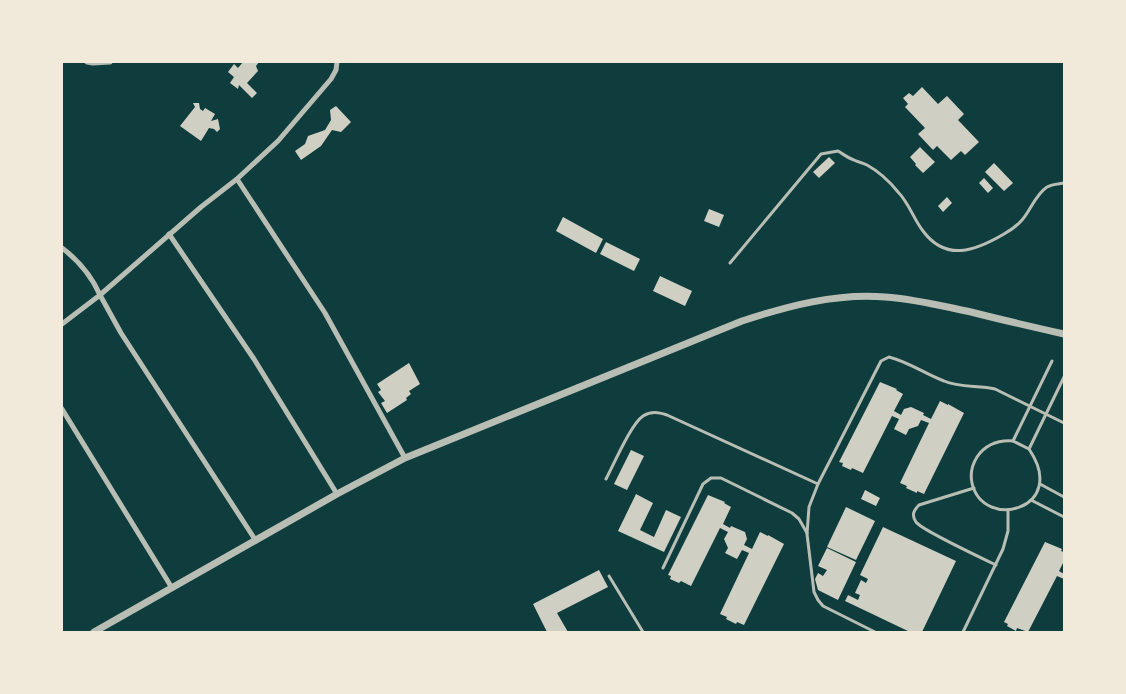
<svg xmlns="http://www.w3.org/2000/svg" width="1126" height="694" font-family="'Asap Condensed',sans-serif">
	<style>
		.building { fill: #cfcfc3 }
		.lines { fill: none; stroke-linecap: round; stroke-linejoin: round }
		.service { stroke: #b8beb3; stroke-width: 3 }
		.minor { stroke: #b8beb3; stroke-width: 5 }
		.tertiary { stroke: #b8beb3; stroke-width: 7 }
	</style>
	<rect width="100%" height="100%" fill="#0f3d3e"/>
	<g class="building">
		<path d="M243,62h16l-3,4 2,5 -11,12 10,10 -5,5 -13,-13 -1,4 -8,-6 4,-6 -6,-5 6,-8 4,4z"/>
		<path d="M922,87l16,17 9,-8 17,18 -6,6 21,22 -14,13 -4,-4 -10,9 -14,-14 -4,4 -15,-16 7,-6 -20,-21 3,-3 -5,-6 6,-5 4,3z"/>
		<path d="M193,103h6l1,6 3,2 2,-3 10,6 -4,7 7,-2 2,10 -3,3 -3,-3 -5,-1 -8,13 -21,-15 15,-19z"/>
		<path d="M336,106l15,16 -10,10 -9,-2 -11,16 -20,14 -6,-9 10,-7 3,-8 17,-6 6,-10 -1,-10z"/>
		<path d="M920,147l15,15 -12,11 -8,-8 1,-1 -6,-7z"/>
		<path d="M829,157l6,6 -16,15 -6,-6z"/>
		<path d="M994,163l19,20 -9,8 -19,-19z"/>
		<path d="M984,178l9,10 -5,5 -9,-10z"/>
		<path d="M947,197l5,6 -9,9 -5,-6z"/>
		<path d="M709,209l15,6 -5,12 -15,-6z"/>
		<path d="M563,217l40,22 -7,14 -40,-22z"/>
		<path d="M606,242l34,17 -6,12 -34,-17z"/>
		<path d="M660,276l32,15 -7,15 -32,-15z"/>
		<path d="M409,363l11,21 -11,7 2,3 -5,4 1,2 -20,13 -6,-10 4,-2 -7,-9 3,-2 -4,-6z"/>
		<path d="M880,382l17,7 -1,1 7,4 -9,17 7,4 3,-6 7,-2 13,6 -1,2 8,4 9,-18 8,4v-1l16,9 -40,81 -7,-3v2l-11,-5 1,-2 -7,-3 29,-60 -8,-3 -3,6 -9,3 -3,6 -12,-6 5,-10 -7,-3 -29,57 -11,-5 -1,2 -9,-4 1,-3 -4,-1z"/>
		<path d="M631,450l13,6 -17,34 -13,-6z"/>
		<path d="M865,490l15,8 -4,8 -15,-7z"/>
		<path d="M636,494l17,9 -13,27 14,7 12,-27 15,7 -17,35 -46,-21z"/>
		<path d="M708,495l17,7 -1,1 7,4 -8,17 7,4 1,-2 14,6 2,7 -3,6 8,4 8,-17 8,4v-1l16,9 -40,81 -7,-3 -1,2 -10,-5 1,-2 -7,-3 29,-61 -7,-3 -5,9 -12,-6 3,-5 -4,-9 4,-7 -8,-4 -29,58 -10,-5 -2,2 -9,-4 1,-3 -3,-1z"/>
		<path d="M846,507l29,14 -19,39 -29,-13z"/>
		<path d="M883,527l73,34 -34,71h-12l-65,-31 3,-6 10,5 2,-5 -5,-2 6,-13 5,3 2,-4 -8,-4z"/>
		<path d="M1045,542l17,7 -1,2 3,1v9l-5,10 5,3v5l-7,-3 -29,56 -11,-4 -1,3 -9,-5 1,-2 -4,-2z"/>
		<path d="M827,548l29,14 -18,38 -20,-10 -3,-11 3,-6 5,3 4,-6 -9,-4z"/>
		<path d="M599,570l9,17 -51,26 11,19h-21l-14,-28z"/>
	</g>
	<g class="lines">
		<g class="service">
			<path d="M730,263l91,-109 17,-3c5,3 10,7 16,9 4,2 9,3 13,5 11,6 23,17 31,27 11,11 15,26 25,39 23,31 52,20 81,3 7,-4 13,-8 18,-14 9,-10 13,-25 25,-33 5,-3 12,-3 17,-4"/>
			<path d="M1052,361l-39,80c-15,-1 -27,3 -36,16 -5,8 -7,17 -5,26 11,49 98,26 57,-34l35,-72"/>
			<path d="M1013,441l16,8"/>
			<path d="M606,479c8,-15 25,-55 37,-63 8,-5 15,-4 24,-1l151,69"/>
			<path d="M1040,484l24,13"/>
			<path d="M974,488l-55,17c-5,5 -8,10 -3,17 7,9 66,36 80,43"/>
			<path d="M1031,500l33,17"/>
			<path d="M663,568l40,-84 8,-6h10l71,35 7,6 8,14"/>
			<path d="M609,576l34,56"/>
			<path d="M875,632l-52,-26 -5,-6 -4,-8 -7,-58 2,-27 9,-23 63,-123 8,-4c20,5 36,17 55,24 16,7 35,4 51,8l69,34"/>
			<path d="M963,632l40,-83 5,-18v-21"/>
		</g>
		<g class="minor">
			<path d="M87,62l6,1 17,-1"/>
			<path d="M237,179l88,134 80,145"/>
			<path d="M169,234l85,125 83,135"/>
			<path d="M62,248c16,12 30,29 38,47l-38,29"/>
			<path d="M62,409l110,179"/>
			<path d="M256,541l-135,-208 -21,-38 101,-88 36,-28 41,-38 53,-62 5,-9 1,-8"/>
		</g>
		<path class="tertiary" d="M94,632l243,-138 68,-36 337,-137c46,-15 94,-28 143,-24 30,2 57,9 86,15 31,8 62,15 93,22"/>
	</g>
	<rect width="1126" height="694" fill="none" stroke="#f1e9da" stroke-width="126"/>
</svg>
